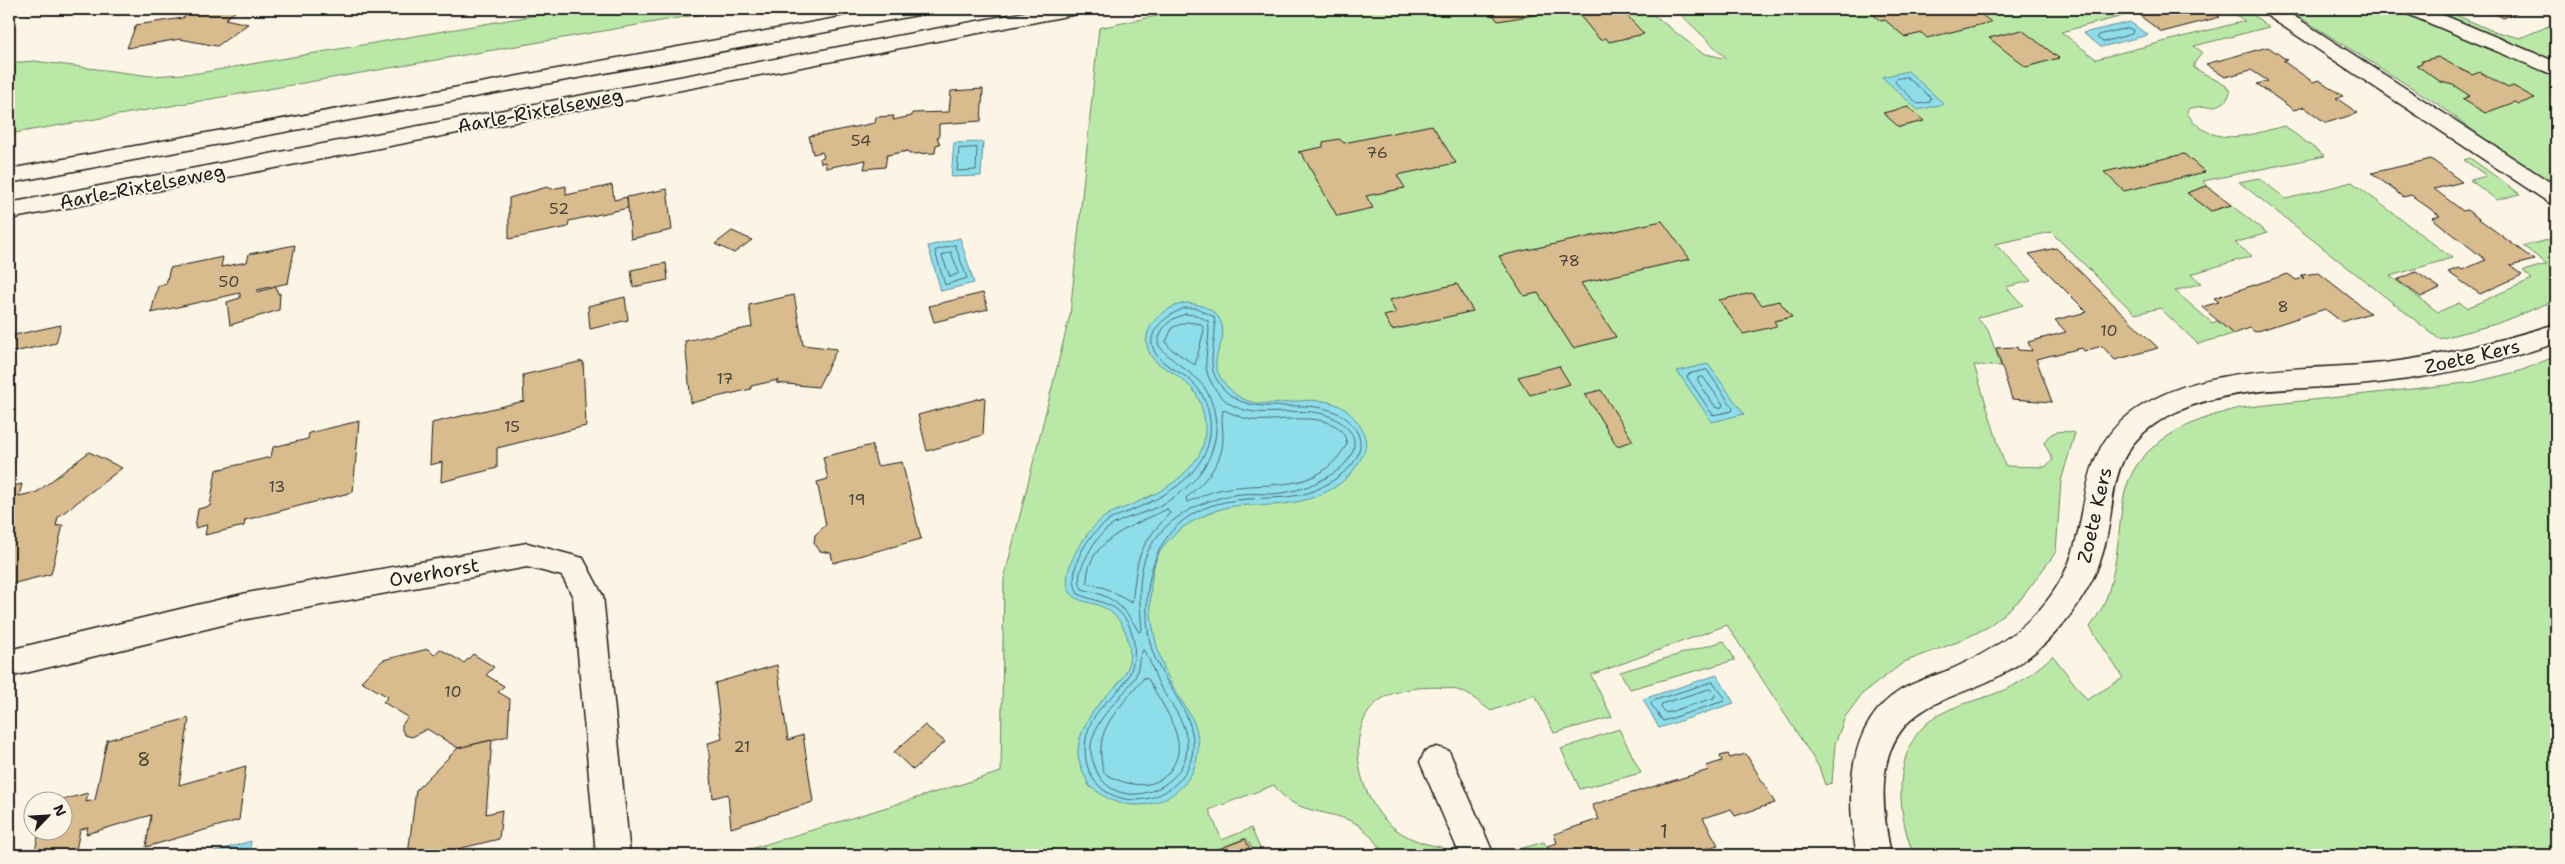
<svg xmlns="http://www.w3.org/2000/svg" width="2565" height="864" font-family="'Shantell Sans',sans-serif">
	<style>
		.green { fill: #bae9a7; stroke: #6b8262 }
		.water { fill: #8eddeb; stroke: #609098 }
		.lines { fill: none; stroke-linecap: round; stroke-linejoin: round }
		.shore { stroke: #4a696f; stroke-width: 1 }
		.building { fill: #d9bc8d; stroke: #1c1c1c }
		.street-casing { stroke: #1c1c1c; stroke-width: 3 }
		.secondary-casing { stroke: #1c1c1c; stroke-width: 3 }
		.street { fill: #fcf5e5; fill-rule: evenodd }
		.secondary { fill: #fcf5e5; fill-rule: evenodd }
		.labels { text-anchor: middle; stroke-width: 4; stroke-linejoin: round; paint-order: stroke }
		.number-label { font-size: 16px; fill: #4b4438 }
		.street-label { font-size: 19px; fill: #1c1c1c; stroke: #fcf5e5 }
		.near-number-label { font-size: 19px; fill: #4b4438 }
	</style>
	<rect width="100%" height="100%" fill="#fcf5e5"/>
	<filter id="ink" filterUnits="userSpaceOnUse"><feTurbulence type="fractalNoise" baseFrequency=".02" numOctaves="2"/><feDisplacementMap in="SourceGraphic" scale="10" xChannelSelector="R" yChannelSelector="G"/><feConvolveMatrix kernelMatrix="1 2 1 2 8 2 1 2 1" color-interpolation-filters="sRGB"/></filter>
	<g filter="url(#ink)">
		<g class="green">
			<path d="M572,9h158l-721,125v-71l25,-2 117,15 48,-3z"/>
			<path d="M1190,9h456l56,44 25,6 -52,-50h438l10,7 -62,16 35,27 149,-38 -18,-12h19l23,18 -75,19 8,6 -8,12v4l31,17 5,6c-3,22 -28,12 -42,18l-1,4c25,37 62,22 97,13l41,30 -122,25 4,5 -20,7 24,18 20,-6 36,28 -32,10 17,13 -61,18 10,9 -26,8 37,32 6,-2 15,13 -35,10 -38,-36 -25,6 -84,-82 -56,12 36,37 -25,6 17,18 -46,13 11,12 13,36 -27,-1 31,101 40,1 8,-7 -9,-17c6,-13 18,-13 31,-10l-14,48 -5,71 -35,47 -33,28 -28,14 -56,21 -42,32 -17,23 -10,27 -3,39 -7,2 -6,-18 -92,-142 -136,50 21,42 -58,16 -19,-38 -44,16c-9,-6 -18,-15 -28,-19 -15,-6 -29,-5 -45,-4 -16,2 -34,6 -45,18 -27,30 -14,86 11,113 15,16 36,25 57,28l5,8h-61c-10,-12 -17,-26 -32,-33 -30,-14 -59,-7 -79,-37l-65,25 13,30 29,-12 12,27h-7l-10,-17 -43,17h-472l270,-83 3,-193 66,-264 29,-287z"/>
			<path d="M2287,9h155l51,22 27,7 36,-15v162l-73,-47 -44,-33z"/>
			<path d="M2470,158l50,36 -23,6 -27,-20 17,-4 -23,-16z"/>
			<path d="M2259,178l27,21 66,-17 100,76 -62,18 48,36 21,-9 8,5 65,-29 -9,-8 24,-7 -24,-18 33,-8v62l-60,24 -57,15 -200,-157z"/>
			<path d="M2556,356v499h-642c-17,-40 -23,-105 17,-135 23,-17 53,-20 78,-32 16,-8 30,-21 44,-32l34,44 36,-22 -33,-51c17,-24 19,-35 25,-63 4,-23 5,-51 10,-72 13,-52 68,-72 114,-84l236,-26 45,-11z"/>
			<path d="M1724,641l11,19 -105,29 -10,-17z"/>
			<path d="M1619,729l22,44 -61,16 -19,-40z"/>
			<path d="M1544,842l7,13 -49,-1z"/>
		</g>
		<g class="water">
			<path d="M2130,22l18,13 -47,12 -18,-14z"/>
			<path d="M1908,71l36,33 -26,6 -36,-33z"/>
			<path d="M983,142l-2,34 -30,1 3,-34z"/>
			<path d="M960,238l14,45 -33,8 -13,-45z"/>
			<path d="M1185,303c22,1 42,11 37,37 -2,7 -7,17 -6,25 1,11 11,22 19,29 32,25 78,-9 111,16 12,10 24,27 18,42 -15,37 -52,50 -90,53 -17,1 -35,-2 -53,4 -26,9 -57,25 -66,54 -11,39 -1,89 18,124 9,16 23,32 25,51 5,47 -39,77 -82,64 -9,-3 -19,-11 -27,-16 -4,-11 -12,-24 -11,-36 2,-22 15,-41 30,-56 7,-7 17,-16 20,-27 6,-25 -5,-53 -30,-62 -11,-4 -23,-3 -29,-15 -9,-22 19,-62 37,-74 7,-5 17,-7 25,-11 25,-11 47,-21 64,-44 14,-17 12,-46 2,-65 -3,-7 -12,-14 -18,-19 -7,-6 -18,-10 -25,-17 -21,-26 6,-52 31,-57z"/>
			<path d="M1708,364l36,50 -32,8 -35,-51z"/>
			<path d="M1717,675l17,28 -75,25 -16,-29z"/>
			<path d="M251,841l-2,14h-46z"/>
		</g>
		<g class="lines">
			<g class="shore">
				<path d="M2128,28l5,2 -1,4 -29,8 -6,-4 2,-3z"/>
				<path d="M1907,77l24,21 -1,4 -12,2 -23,-22 1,-3z"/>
				<path d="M977,148l-1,22 -19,1 2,-22z"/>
				<path d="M955,245l12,33 -22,7 -10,-34z"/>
				<path d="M951,252l8,21 -9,4 -8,-21z"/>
				<path d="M1185,308h12l17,9c5,20 -9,44 3,63 29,49 90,8 130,39 6,6 12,14 13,22 1,13 -7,25 -17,32 -38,31 -62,22 -105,27 -74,8 -97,65 -90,131 5,44 37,66 44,102 10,49 -46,84 -87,58 -26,-18 -25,-58 -6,-81 9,-11 21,-19 28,-31 13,-22 9,-58 -14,-72 -11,-6 -24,-8 -35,-13 -13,-25 10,-61 32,-74 7,-5 17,-7 25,-11 25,-11 51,-24 66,-49 16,-24 11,-61 -11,-80 -9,-8 -23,-13 -31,-22 -20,-22 6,-43 26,-50z"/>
				<path d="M1186,314l10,1 12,6c4,20 -8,41 2,59 31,62 95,9 135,46 4,4 9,9 9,15 1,12 -7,22 -16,29 -19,14 -43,23 -67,24 -10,0 -20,-1 -30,0 -39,4 -82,26 -96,64 -8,23 -5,49 -3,72l-3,2c-17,-28 -25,-35 -57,-43 -5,-9 -2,-16 1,-25 6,-13 13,-26 24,-35 15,-12 35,-14 52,-23 41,-20 70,-62 51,-108 -9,-24 -38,-33 -52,-54 2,-17 12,-26 28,-30z"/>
				<path d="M1187,322l14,2 3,6 -9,35 -25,-17 -4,-6 6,-14z"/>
				<path d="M1707,370l26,38 -1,3 -19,4 -26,-38 2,-3z"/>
				<path d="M1703,377l20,27 -1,3 -6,1 -18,-27v-3z"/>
				<path d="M1223,410c10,3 19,9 30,10 25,3 88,-14 94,24 -31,52 -73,36 -124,45 -12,2 -24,9 -36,13l-1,-4c18,-16 37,-34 37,-60 0,-9 -2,-18 0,-28z"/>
				<path d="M1167,509l3,4c-34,37 -32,42 -38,90l-27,-15 -18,-5c-1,-44 49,-58 80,-74z"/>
				<path d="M1143,650c9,11 11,26 18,38 9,15 21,29 25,47 12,53 -72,85 -91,32 -4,-11 -6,-18 -2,-30 7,-24 28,-38 41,-58 6,-9 3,-21 9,-29z"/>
				<path d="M1144,678l4,1c11,20 26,40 30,63 1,8 0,15 -4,22 -14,29 -47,23 -70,9 -13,-45 15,-63 40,-95z"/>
				<path d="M1713,682l12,16 -1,3 -61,20 -12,-17 2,-3z"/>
				<path d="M1710,689l5,5 -1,4 -48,15 -5,-5 1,-4z"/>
			</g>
		</g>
		<g class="building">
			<path d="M196,9h43l-14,10 23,5 -31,22 -37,-7 -53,9 9,-23 47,-7z"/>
			<path d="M1488,9h82l-72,12z"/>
			<path d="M1570,9h51l23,25 -35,8 -3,-4 -6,2 -24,-29 -3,1z"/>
			<path d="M1866,9h76l4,3 28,-3 17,13 -64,16 -5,-5 -17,4 -20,-17 -4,1z"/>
			<path d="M2144,9h65l11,8 -58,15 -22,-16 10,-3z"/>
			<path d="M2488,9h37l-22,9z"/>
			<path d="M2022,30l37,28 -33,9 -37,-29z"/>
			<path d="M2268,47l19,13 -4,1 30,21 6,-2 24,16 -7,2 22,15 -32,10 -22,-16 -10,3 -37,-26 11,-3 -17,-11 -26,7 -19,-13z"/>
			<path d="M2438,57l34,18 8,-3 28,16 5,-2 22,12 -16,6 -4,-2 -30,11 -23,-14 8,-3 -17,-11 -12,-3 -25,-17 6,-2 -1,-2z"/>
			<path d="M983,89l-2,32 -42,3v13h-2l3,7 -4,1 -1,8 -26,1 -1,-3 -21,4 -2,12 -21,2 2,-9 -40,8 -1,-6 -4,1 -1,-5 4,-1 -2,-5 -9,2 -4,-18 66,-13 1,-6 18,-1 -1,4 19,-4v-3l37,-1 2,-21z"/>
			<path d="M1908,107l16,14 -25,6 -16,-14z"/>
			<path d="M1432,125l24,38 -59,12 8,13 -39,8 7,12 -36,8 -35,-62 -4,-2 25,-5v-5l16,-3 5,4z"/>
			<path d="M2184,154l21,18 -81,19 -20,-19z"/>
			<path d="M2431,159l31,23 -28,7 29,22 4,-1 67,50 -24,6 12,9 -42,19 -32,-22 11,-4 3,2 24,-10 -54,-42 8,-2 -29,-21 -8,2 -31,-24z"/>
			<path d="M612,185l2,15 13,-3 1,11 -59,13 -1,6 -59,12v-41l38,-11 5,2 14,-3v9z"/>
			<path d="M2207,186l24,19 -20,6 -24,-18z"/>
			<path d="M667,189l5,41 -41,9 -4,-42z"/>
			<path d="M1662,221l28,38 -109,24 35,54 -43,11 -35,-55 -14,3 -25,-40z"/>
			<path d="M732,231l20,9 -18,13 -19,-9z"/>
			<path d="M295,245l-7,38 -31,7v2l19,-5 2,7 2,-1 -1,17 -49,15 -3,-23 13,-4v-5l-89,20 7,-27 8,-2 4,-16 53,-11 -2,10 26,-5 2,-8z"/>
			<path d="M2056,248l102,100 -43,12 -13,-14 -18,5 -2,-3 -46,11 16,43 -40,-3 -16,-51 21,-1 1,3 14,1 -4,-9 38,-10 -11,-12 32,-8 -58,-58z"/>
			<path d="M666,263l2,17 -35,7 -2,-17z"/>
			<path d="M2416,272l24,16 -19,9 -24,-17z"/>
			<path d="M2319,273l51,40 -28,9 -17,-13 -70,23 -5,-4 -17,6 -31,-27 17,-5 -5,-4 74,-24 8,6 8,-2 -3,-3z"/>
			<path d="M1457,284l16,27 -81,19 -8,-14 12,-3 -7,-13z"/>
			<path d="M983,293l5,16 -54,13 -5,-16z"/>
			<path d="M1752,293l10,12 17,-4 13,16 -18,4 3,5 -34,8 -24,-34z"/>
			<path d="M794,295l9,50 34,4 -19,38 -42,-4 2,-3 -27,6v3l-60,14 -6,-62 67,-14 -3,-22z"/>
			<path d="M625,297l3,23 -38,9 -2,-23z"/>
			<path d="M61,325l-5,18 -47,10 5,-18z"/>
			<path d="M583,361l3,65 -89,22v20l-56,14 1,-20 -12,3 2,-42 92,-22 -1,-26z"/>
			<path d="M1559,366l11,18 -40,11 -12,-18z"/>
			<path d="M1601,390l32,51 -16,5 -32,-52z"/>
			<path d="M985,397l-2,38 -56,16 -9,-36z"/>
			<path d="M359,421l-6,71 -108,28 -1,6 -39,9 2,-10 -12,3 3,-19 12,-3 6,-36 55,-13 2,-10 35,-8 1,-6z"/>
			<path d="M872,445l5,21 25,-4 19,77 -88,24 -2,-10 -11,-2 -6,-8 1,-8 11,-10 -9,-43 11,-3 -5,-22z"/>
			<path d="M89,452l33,16 -64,49 -2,9 7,-1 -12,49 -40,10 -2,4v-101l13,-3 -3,12 18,-4z"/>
			<path d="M428,649l6,6 6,-6 24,14 9,-9 21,13 -8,8 18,11 -6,6 12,7 -2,37 -50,12 -31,-19 -15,8 -7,-2 -3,-5v-5l6,-8 -25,-15 5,-5 -27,-16 22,-21z"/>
			<path d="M777,665l11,75 15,-5 10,67 -82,26 -3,-34 -15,4 -5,-55 14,-4 -7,-56z"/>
			<path d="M189,718l-10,67 67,-19 -7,54 -93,27 5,-32 -65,19 2,-7 -8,3 -5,25h-41l5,-23h23v-30h-7l33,-9 -2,9 9,-2 12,-60z"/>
			<path d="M925,725l20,17 -32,28 -19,-18z"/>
			<path d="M492,740l-6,74 16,-4 -3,29 -66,16h-25l8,-65 42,-42z"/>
			<path d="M1728,754l2,4 16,-4 29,49 -40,13 -4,-7 -28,9 15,27 -33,10h-134l-4,-9 10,-3 -3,-9 45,-15 -7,-14 117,-35 -3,-4 16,-5 -2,-5z"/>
			<path d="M1245,839l8,16h-50z"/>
		</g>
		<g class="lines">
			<defs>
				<g id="street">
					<path d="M1041,9h41l-3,4 -7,2 -1063,204v-16z"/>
					<path d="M2260,9h23l273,177v19l-8,-3 -285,-189z"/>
					<path d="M2402,9h27l127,53v14l-151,-63z"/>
					<path d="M2556,324v19c-64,22 -130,36 -198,42 -59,5 -127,1 -182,27 -85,40 -49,100 -84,168 -22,43 -54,76 -97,98 -23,12 -49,18 -71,32 -51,31 -43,95 -33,145h-34c-11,-56 -12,-131 44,-165 17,-10 37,-15 55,-23 36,-16 73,-40 96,-73 51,-71 8,-149 104,-196 69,-34 153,-27 228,-35 60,-7 115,-22 172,-39z"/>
					<path d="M527,543l56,15 20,38 27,259h-34l-23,-258 -11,-21 -35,-9 -280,52 -238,58v-27l238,-57z"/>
					<path d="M1437,747l12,4 45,104h-34l-40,-93 5,-11z"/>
				</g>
				<path id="secondary" d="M886,9h42l-3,4 -7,2 -909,168v-14z"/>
			</defs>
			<use href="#street" class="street-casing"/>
			<use href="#secondary" class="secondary-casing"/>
			<use href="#street" class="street"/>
			<use href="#secondary" class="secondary"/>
		</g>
	</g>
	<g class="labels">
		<g class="number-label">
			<text x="861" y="146">54</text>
			<text x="1377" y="158">76</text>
			<text x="559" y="214">52</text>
			<text x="1569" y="266">78</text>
			<text x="229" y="287">50</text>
			<text x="2283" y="312">8</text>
			<text x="2109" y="336">10</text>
			<text x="725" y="384">17</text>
			<text x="512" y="432">15</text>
			<text x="277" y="492">13</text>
			<text x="857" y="505">19</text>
			<text x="453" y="697">10</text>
			<text x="742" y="752">21</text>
		</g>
		<g class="street-label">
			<text transform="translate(540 110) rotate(-11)" y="7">Aarle-Rixtelseweg</text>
			<text transform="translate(142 186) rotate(-11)" y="7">Aarle-Rixtelseweg</text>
			<text transform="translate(2472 356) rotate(-13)" y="7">Zoete Kers</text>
			<text transform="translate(2094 515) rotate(-77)" y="7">Zoete Kers</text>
			<text transform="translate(434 572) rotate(-10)" y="7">Overhorst</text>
		</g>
		<g class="near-number-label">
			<text x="144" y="766">8</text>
			<text x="1664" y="838">1</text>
		</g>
	</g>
	<rect width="2565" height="864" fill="none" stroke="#fcf5e5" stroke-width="30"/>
	<rect x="15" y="15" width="2535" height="834" fill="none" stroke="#1c1c1c" stroke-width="2" filter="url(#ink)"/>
	<g transform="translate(48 816) rotate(65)"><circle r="24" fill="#fcf5e5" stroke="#a29e95"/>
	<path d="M0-4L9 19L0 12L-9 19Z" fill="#1c1c1c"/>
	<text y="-8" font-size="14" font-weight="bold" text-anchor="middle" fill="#1c1c1c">N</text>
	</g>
</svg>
